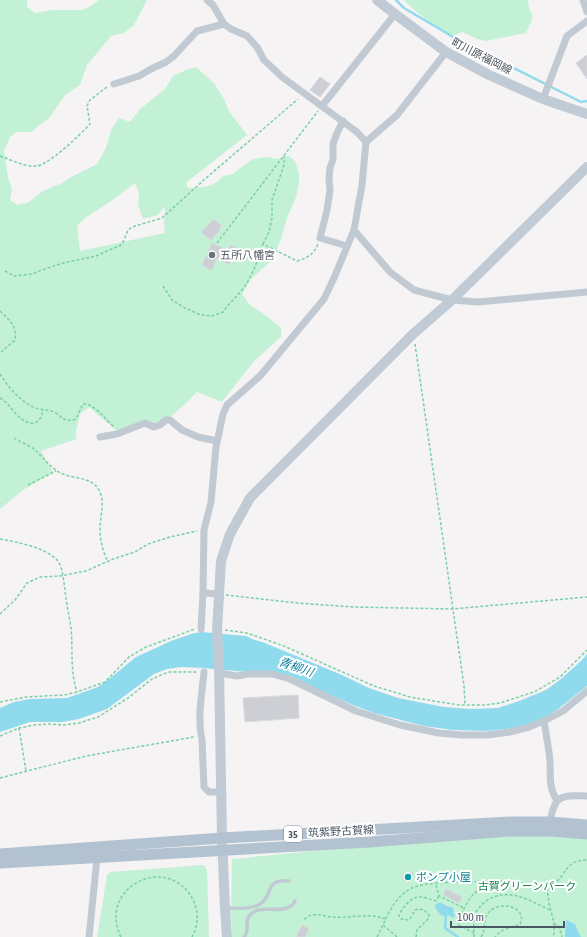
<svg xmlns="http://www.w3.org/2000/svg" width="587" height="937" font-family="'Asap Condensed','Noto Sans JP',sans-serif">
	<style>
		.green { fill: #c3f1d5; fill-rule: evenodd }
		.water { fill: #90daee }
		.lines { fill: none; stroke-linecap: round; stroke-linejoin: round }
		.stream { stroke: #90daee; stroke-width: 2.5 }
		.building { fill: #cdcfd5; stroke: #d7d9de }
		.path { stroke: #7ad0a6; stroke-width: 1.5; stroke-dasharray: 3 2; stroke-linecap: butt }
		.lane { stroke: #c1cad2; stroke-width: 3.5 }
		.street { stroke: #c1cad2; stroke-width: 7 }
		.secondary { stroke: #c1cbd6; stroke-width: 10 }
		.primary { stroke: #b3c2d1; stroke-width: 11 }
		.worship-dot { fill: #6b7280; stroke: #fff; stroke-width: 1.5 }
		.culture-dot { fill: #0f9aa8; stroke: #fff; stroke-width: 1.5 }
		.labels { text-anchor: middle; stroke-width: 4; stroke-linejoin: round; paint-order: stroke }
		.shield { fill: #fff; stroke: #808990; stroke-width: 1 }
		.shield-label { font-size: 10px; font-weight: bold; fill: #4a5661 }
		.street-label { font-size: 11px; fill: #4a5661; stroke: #fff }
		.worship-label { font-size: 11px; fill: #5b616d; stroke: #fff; text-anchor: start }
		.culture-label { font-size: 11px; fill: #0d838f; stroke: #fff; text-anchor: start }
		.park-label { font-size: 11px; fill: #17864f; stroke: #fff }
		.water-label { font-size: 12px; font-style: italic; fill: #0c7c9b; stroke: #fff }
	</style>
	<rect width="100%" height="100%" fill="#f5f3f3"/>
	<g class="green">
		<path d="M0,0h27v7l8,6 17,-3h30l9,-4 8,-6h48l-13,25 -10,8 -13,3 -24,29 -7,20 -15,10 -15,22 -19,15h-15l-6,5 -6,14 4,27 4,11 -2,11 8,5 11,-3 14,-11 19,-8 9,-6 26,-13 9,-16 5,-18 8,-12 11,4 10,-13 25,-20 8,-13 13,-6 10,-3 18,16 11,18 3,9 19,25 -50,39 -11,9 2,5c14,-1 26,0 35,-12l10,-2 7,-6 13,-9 13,-2 12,2 11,-3 6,5 4,12v10l-3,14 -9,21 -6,21 -8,20 -22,20 -9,15 8,11 14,9 17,14v9l-27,24 -32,41 -25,-10 -14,14 -12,10 -15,7h-12l-26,9 -29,-25 -9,7 -4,17v8l-35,12 12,21 -30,18 -23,19zM135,183l4,10 -1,11 5,15 15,-4 7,-9 -1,17 1,10 -85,18 -3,-25 8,-8 26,-17z"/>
		<path d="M404,0h124l1,9 3,5v7l-2,3 -4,9 -40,8 -9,-2 -14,-7c-2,0 -6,3 -9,3 -11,0 -43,-27 -50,-35z"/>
		<path d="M522,834l65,5v98h-355l-1,-24 1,-54 144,-14z"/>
		<path d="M204,865l3,5 2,67h-112l10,-62 3,-3z"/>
	</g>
	<g class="water">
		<path d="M201,632l45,4 6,3 13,4 77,32 27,13 29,10 46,9 27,2 27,-1 21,-7 27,-11 15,-11 21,-19 5,-6v32l-30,24 -10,6 -11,5 -22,7 -27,3 -34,-1 -29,-4 -50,-13 -21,-8 -38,-17 -23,-12 -89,-8 -21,-1 -15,2 -13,5 -47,35 -28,10 -17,3h-32l-30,10v-24l14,-6 16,-3 37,-1 31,-11 16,-12 22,-18 35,-16 20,-7z"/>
		<path d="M438,903h4l4,3 6,1 2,3 -1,3 2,2v1l-2,2 -5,-3 -6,1c-3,-4 -6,-5 -7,-11z"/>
		<path d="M566,920l9,4 3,8 3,5h-16z"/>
	</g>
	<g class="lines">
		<g class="stream">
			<path d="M396,0l8,8 56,33 121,61 6,-1"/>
			<path d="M446,914l-1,14 13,9"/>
		</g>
	</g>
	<g class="building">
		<path d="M587,55v24l-11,-16z"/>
		<path d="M320,77l10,7 -10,13 -10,-7z"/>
		<path d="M214,219l8,7 -3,3 1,1 -9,10 -10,-8z"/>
		<path d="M212,243l15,7 4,-5 7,4 -9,16 -12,-7 -5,12 -10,-5z"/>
		<path d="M298,695l1,23 -54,4 -2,-24z"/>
		<path d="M411,871l3,5 -9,6 -3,-5z"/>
		<path d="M446,889l16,8 -3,6 -16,-8z"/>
		<path d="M302,925l7,4 -4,8h-9z"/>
	</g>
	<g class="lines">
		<g class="path">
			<path d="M0,156c12,4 24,11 36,10 12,0 46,-33 54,-42l-3,-18 3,-6 17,-13"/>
			<path d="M217,243l101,-132"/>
			<path d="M263,244l6,-12 3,-14v-18l12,-35v-9"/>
			<path d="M5,271l9,5 18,-2 7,-3 24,-8 33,-7 25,-11 3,-5 4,-10 4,-3 30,-9 43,-39 93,-80"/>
			<path d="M163,286l9,14 11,7 18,8 11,1 11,-4c5,-8 13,-14 19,-22 11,-14 15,-29 21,-46l34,17c11,-3 17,-7 21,-17"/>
			<path d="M0,311c10,10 17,14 15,29l-15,13"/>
			<path d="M415,344l49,342 1,18"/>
			<path d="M0,374c9,14 22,30 39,35 5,1 10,1 15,3 9,5 10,11 22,7l7,-15c11,-1 23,16 31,23"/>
			<path d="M0,398c7,4 11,10 16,16 11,11 24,15 27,-5"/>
			<path d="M14,438c6,4 15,7 21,12 9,8 16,19 28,24 14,6 32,2 38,21 3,11 -1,23 -1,34 0,11 3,23 8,33"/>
			<path d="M28,485l28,-14"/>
			<path d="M0,539c16,3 45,8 57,21 6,7 6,19 8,29 1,13 4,26 6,39 2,21 -1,44 6,64"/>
			<path d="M226,595l71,8 57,4 98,2 135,-12"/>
			<path d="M0,614l15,-14 12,-17 13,-6 20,-1 26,-5 27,-12 22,-7 13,-8 22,-7 27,-6"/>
			<path d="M225,630l22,3 37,13 90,40 36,11 30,5 19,3h26l15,-2 34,-11 26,-15 27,-27"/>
			<path d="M0,702l26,-5 38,-2 13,-3 28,-10 24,-25 17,-10 49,-18"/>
			<path d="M19,728l7,43"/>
			<path d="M0,736l19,-8 15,-3 15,-1 15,1 15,-2 19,-6 30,-19 24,-19 16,-7h30"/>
			<path d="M0,778l86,-22 108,-19"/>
			<path d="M436,885l3,11 25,12"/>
			<path d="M547,888c1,8 2,16 4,23 2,9 5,17 2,26"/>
			<path d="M304,919c3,-1 5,-4 8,-4 7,-1 13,1 19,2 18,2 37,-5 54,2"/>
			<path d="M554,924l5,2 3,11"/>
			<path d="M474,933l-17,-9c6,-13 11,-29 26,-37 3,-2 8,-3 12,-5"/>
			<path d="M121,937c-25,-51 50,-86 73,-35 5,11 4,24 -2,35"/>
			<path d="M377,937l6,-12"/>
			<path d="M397,937l-14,-12c6,-14 14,-29 27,-36 15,-8 44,-6 61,-7 15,0 31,-2 46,0 10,1 17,8 29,6 2,0 4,-2 6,-3 15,-9 12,-25 35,-25"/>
			<path d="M416,937l1,-7 11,-11 1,-4c-4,-5 -7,-7 -14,-5l-5,9 -2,1 -7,-1 -2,-3c1,-4 4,-8 7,-11 9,-12 18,-8 30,-4l3,-5"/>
			<path d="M474,937c0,-7 -1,-15 1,-22 1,-5 7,-11 11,-14 22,-15 44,0 64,9"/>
			<path d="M481,937c6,-9 0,-17 9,-26 12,-11 38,-3 30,13 -9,4 -20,5 -25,13"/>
		</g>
		<g class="lane">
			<path d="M226,908c10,0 24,2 34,-4 14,-8 3,-25 29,-23"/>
			<path d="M244,937c7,-8 -1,-16 7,-23 10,-10 29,0 40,-8 2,-1 3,-3 4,-5"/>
		</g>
		<g class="street">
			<path d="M207,0l6,5 11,19 7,5 16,7 10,11 7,13 18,17 75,55 9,10"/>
			<path d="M583,0l4,12"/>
			<path d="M114,84l25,-8 12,-7 15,-7 8,-6 23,-25 27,-7"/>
			<path d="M543,99l24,-63 20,-15"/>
			<path d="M322,106l73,-92"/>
			<path d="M343,121l-6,12 -4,11v15l-3,9 -1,12 1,10 -3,20 -7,28 27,8"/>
			<path d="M354,230l36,42 24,18 38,10 26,2 109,-10"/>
			<path d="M100,437l17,-3 28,-11 9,4 6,-2 6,-5h4l12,10 16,7 19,4"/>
			<path d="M219,594l-16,-1 1,-63 7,-28 5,-55 7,-33 4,-9 33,-29 64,-77 10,-21 20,-48 8,-45 4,-43 31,-27 49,-63"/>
			<path d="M201,629l2,-36"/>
			<path d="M204,672c-2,22 -7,46 -2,68l2,47 5,5h13"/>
			<path d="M219,673l18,3 11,-2h24l18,5 66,32 44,14 39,8 23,2h25l23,-3 19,-5 15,-6 19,-10 24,-20"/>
			<path d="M544,721c2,14 5,27 6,41 1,16 -2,23 7,39"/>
			<path d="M550,822c1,-6 3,-17 8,-22 7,-6 20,-4 29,-4"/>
			<path d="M89,937l8,-79"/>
		</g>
		<g class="secondary">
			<path d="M377,0l18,14 51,38 43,23 54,24 44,15"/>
			<path d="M227,937l-2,-29 -3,-70 -3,-171 -2,-37 4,-69 9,-27 20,-36 163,-164 39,-34 135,-133"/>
		</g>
		<g class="primary">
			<path d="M0,854l222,-16 290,-16h38l37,3"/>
			<path d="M0,863l370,-21 141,-11h40l36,3"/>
		</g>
	</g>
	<circle class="worship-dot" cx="212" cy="255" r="4"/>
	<circle class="culture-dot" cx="408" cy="877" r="4"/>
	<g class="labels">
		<rect class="shield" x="284" y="826" width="18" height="16" rx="3"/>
		<g class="shield-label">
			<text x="293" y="838">35</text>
		</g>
		<g class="street-label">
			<text transform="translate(482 56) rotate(27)" y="4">町川原福岡線</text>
			<text transform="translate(341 831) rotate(-3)" y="4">筑紫野古賀線</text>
		</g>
		<g class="worship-label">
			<text x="220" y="259">五所八幡宮</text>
		</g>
		<g class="culture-label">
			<text x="416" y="881">ポンプ小屋</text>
		</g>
		<g class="park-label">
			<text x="527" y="890">古賀グリーンパーク</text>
		</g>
		<g class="water-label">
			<text transform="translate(296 667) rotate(19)" y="4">青柳川</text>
		</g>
	</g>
	<path d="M451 921v6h113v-6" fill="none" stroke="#4a5661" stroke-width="2"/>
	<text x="457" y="921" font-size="12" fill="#4a5661" stroke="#ffffff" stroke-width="3" paint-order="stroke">100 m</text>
</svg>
